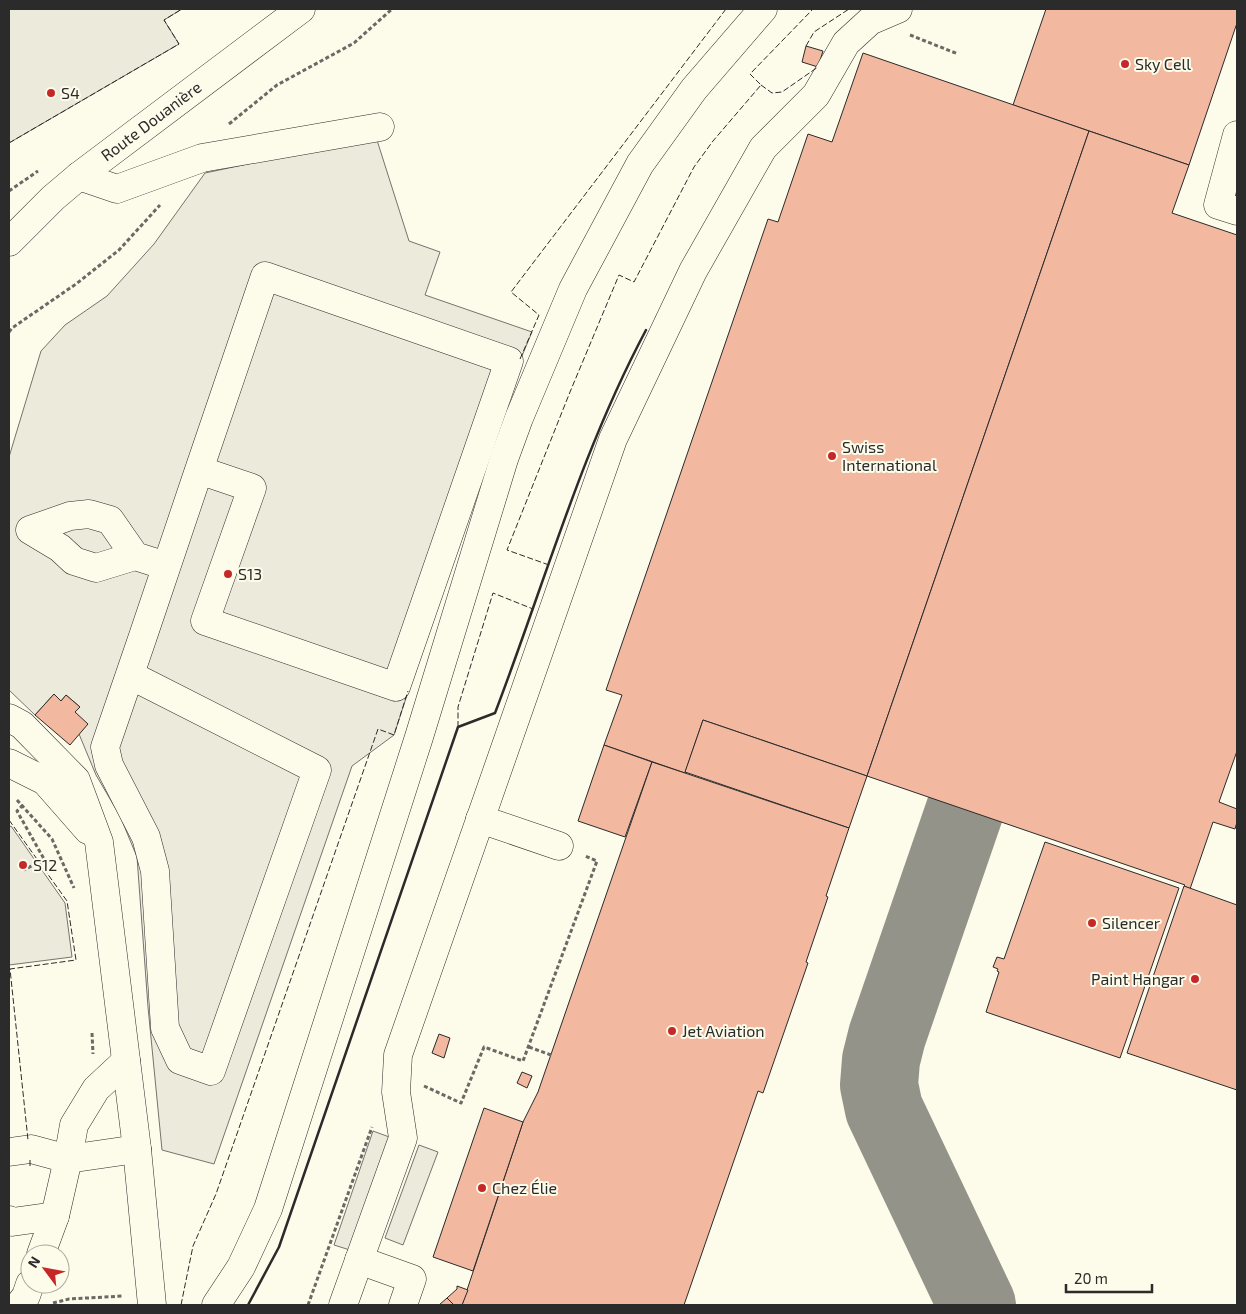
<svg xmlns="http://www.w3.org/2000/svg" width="1246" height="1314" font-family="'Exo 2',sans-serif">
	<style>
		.parking { fill: #eceadb; stroke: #74746e }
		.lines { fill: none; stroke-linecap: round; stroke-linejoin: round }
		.taxiway { stroke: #94938a; stroke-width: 78 }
		.building { fill: #f2b8a0; stroke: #2b2b2b }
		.minor-casing { stroke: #2b2b2b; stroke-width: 29 }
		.major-casing { stroke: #2b2b2b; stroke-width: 29 }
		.path { stroke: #6a6964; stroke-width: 3; stroke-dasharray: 4 2.5; stroke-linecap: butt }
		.minor { stroke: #fdfbea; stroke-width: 28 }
		.major { stroke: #fdfbea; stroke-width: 28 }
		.fence { stroke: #2b2b2b; stroke-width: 1; stroke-dasharray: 6 2.5; stroke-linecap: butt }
		.wall { stroke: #2b2b2b; stroke-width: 2.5 }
		.poi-dot { fill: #c62828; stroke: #fdfbea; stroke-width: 2 }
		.labels { text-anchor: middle; stroke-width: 4; stroke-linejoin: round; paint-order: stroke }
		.poi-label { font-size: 16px; fill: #2b2b2b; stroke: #fdfbea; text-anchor: start }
		.street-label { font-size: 16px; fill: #2b2b2b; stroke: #fdfbea }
	</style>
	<rect width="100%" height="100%" fill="#fdfbea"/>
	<g class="parking">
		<path d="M9,9h173l-18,11 15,24 -170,99z"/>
		<path d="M376,137l33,104 31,11 -15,43 107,37 -20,48 -24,67 -94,288 -42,31 -138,398 -52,-14 -14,-143 -11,-150 -17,-41 -24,-41 -17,-41 -4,-22 4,-6 -13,-11 -5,6 -7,-7 -19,21 -26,-25v-233l32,-106 24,-26 42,-29 47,-52 51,-71z"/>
		<path d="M11,826l54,77 7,54 -63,8v-138z"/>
		<path d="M373,1131l19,7 -39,113 -19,-6z"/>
		<path d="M419,1145l19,7 -35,93 -18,-7z"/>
	</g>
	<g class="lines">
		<path class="taxiway" d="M977,1305l-93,-196 -5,-24 2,-25 6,-24 113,-328"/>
	</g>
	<g class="building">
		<path d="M1046,9h191v14l-48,142 -176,-60z"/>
		<path d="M806,46l17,5 -5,16 -16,-5z"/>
		<path d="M863,53l226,78 -222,645 -164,-56 -18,53 -81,-28 18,-50 -16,-5 162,-471 10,3 30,-88 24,8z"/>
		<path d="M1089,131l100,34 -17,48 65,22v516l-18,51 18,7v13l-2,7 -22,-7 -23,67 -6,-3 1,-1 -318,-109z"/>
		<path d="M54,694l7,7 5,-6 14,12 -5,5 13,12 -18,21 -35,-30z"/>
		<path d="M703,720l164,56 -18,52 -164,-56z"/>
		<path d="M604,745l48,17 -27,75 -47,-16z"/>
		<path d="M652,762l197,66 -23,68 2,1 -22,65 2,1 -45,130 -5,-2 -74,214h-222l61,-183 15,-30z"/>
		<path d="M1045,842l134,46 -59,170 -134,-46 13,-40 -2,-1 1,-2 -5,-2 4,-10 7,2z"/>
		<path d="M1184,886l53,19v185l-110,-37z"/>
		<path d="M439,1034l11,4 -6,20 -12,-5z"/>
		<path d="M522,1072l10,4 -5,12 -10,-5z"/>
		<path d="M484,1108l39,14 -50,149 -40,-14z"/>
		<path d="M457,1286l11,4 -6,15h-8l-7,-7 10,-9z"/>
		<path d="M447,1298l7,7h-15z"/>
	</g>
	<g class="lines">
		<defs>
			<g id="minor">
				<path d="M1237,135l-19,70 19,6"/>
				<path d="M79,176l38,13 85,-31 178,-31"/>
				<path d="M135,556l-25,-36 -21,-6 -19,2 -40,14 30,18 14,13 22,7 39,-12 31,10"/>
				<path d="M130,675l187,95 -106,301 -31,-11 -15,-32 -10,-157 -9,-34 -37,-72 -4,-18c32,-92 63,-185 94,-277l53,18 -47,133 191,66 113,-326 -244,-85 -66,194"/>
				<path d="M9,718l13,7 54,55 23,62 38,307 15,156"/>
				<path d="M9,763l36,18 43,49"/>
				<path d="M480,819l79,27"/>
				<path d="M9,1152l22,-3 37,10 69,-10"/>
				<path d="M9,1220l3,2 43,-6"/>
				<path d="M41,1254l14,-38 13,-57 6,-34 22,-36 30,-28"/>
				<path d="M359,1260l53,19 -9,26"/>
				<path d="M19,1305l7,-9 4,-12"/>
				<path d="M216,1305l25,-38 27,-58 151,-472 85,-278 15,-41 54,-129 67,-125 54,-75 69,-80"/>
				<path d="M343,1305l60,-167 -7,-46 2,-37 215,-616 80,-168 70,-123 53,-53 30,-52 24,-22 28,-12"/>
			</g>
			<path id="major" d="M9,242l44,-44 26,-22 222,-167"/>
		</defs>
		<use href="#minor" class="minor-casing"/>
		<use href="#major" class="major-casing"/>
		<g class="path">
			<path d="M910,35l48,19"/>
			<path d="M229,124l48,-39 77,-42 38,-34"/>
			<path d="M9,191l29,-20"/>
			<path d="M9,332l3,-4 64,-44 43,-34 41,-45"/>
			<path d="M17,800l35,39 22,49"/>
			<path d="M23,805l-6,6 27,48 -20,11"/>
			<path d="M92,1033l1,21"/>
			<path d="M529,1047l22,8"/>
			<path d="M424,1086l37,17 23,-56 39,14 74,-200 -12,-5"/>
			<path d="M53,1303l16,-4 54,-3"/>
			<path d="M308,1305l64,-178"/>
		</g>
		<use href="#minor" class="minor"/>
		<use href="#major" class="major"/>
		<g class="fence">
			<path d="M806,46l8,-14 35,-23"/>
			<path d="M761,85l11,8 10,-1 36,-25"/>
			<path d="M9,143l170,-99 -15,-24 18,-11"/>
			<path d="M520,359l19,-44 -28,-23 215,-283"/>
			<path d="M549,565l-42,-15 63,-158 49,-117 15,7 60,-115 19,-26 48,-56 -11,-11 63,-65"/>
			<path d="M458,727v-20l35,-114 40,16"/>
			<path d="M9,820l58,81 9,59 -66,9 18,171"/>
			<path d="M30,1160v8"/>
			<path d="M181,1305l12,-59 23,-52 162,-465 16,6 14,-44"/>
		</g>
		<path class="wall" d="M248,1305l31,-58 179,-520 37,-14c49,-128 86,-261 151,-383"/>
	</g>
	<g class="poi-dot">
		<circle cx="1125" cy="64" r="5"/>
		<circle cx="51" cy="93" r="5"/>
		<circle cx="832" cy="456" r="5"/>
		<circle cx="228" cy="574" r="5"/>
		<circle cx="23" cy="865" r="5"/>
		<circle cx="1092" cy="923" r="5"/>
		<circle cx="1195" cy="979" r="5"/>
		<circle cx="672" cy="1031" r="5"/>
		<circle cx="482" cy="1188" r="5"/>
	</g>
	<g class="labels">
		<g class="poi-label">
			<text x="1135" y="70">Sky Cell</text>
			<text x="61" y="99">S4</text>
			<text x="842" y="453">Swiss<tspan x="842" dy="18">International</tspan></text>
			<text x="238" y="580">S13</text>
			<text x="33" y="871">S12</text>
			<text x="1102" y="929">Silencer</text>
			<text x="1185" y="985" text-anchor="end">Paint Hangar</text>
			<text x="682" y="1037">Jet Aviation</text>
			<text x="492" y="1194">Chez Élie</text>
		</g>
		<g class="street-label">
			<text transform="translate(151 121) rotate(-37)" y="6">Route Douanière</text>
		</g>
	</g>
	<rect width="1246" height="1314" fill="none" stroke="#2b2b2b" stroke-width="20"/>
	<g transform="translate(45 1269) rotate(302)"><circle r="24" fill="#fdfbea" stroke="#a9a89e"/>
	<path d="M0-4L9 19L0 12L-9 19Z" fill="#c62828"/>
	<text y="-8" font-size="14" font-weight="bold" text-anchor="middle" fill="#2b2b2b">N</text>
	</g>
	<path d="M1066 1284v8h86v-8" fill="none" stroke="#2b2b2b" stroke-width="2.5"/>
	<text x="1074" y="1284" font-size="15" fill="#2b2b2b" stroke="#fdfbea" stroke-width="4" paint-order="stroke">20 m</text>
</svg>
